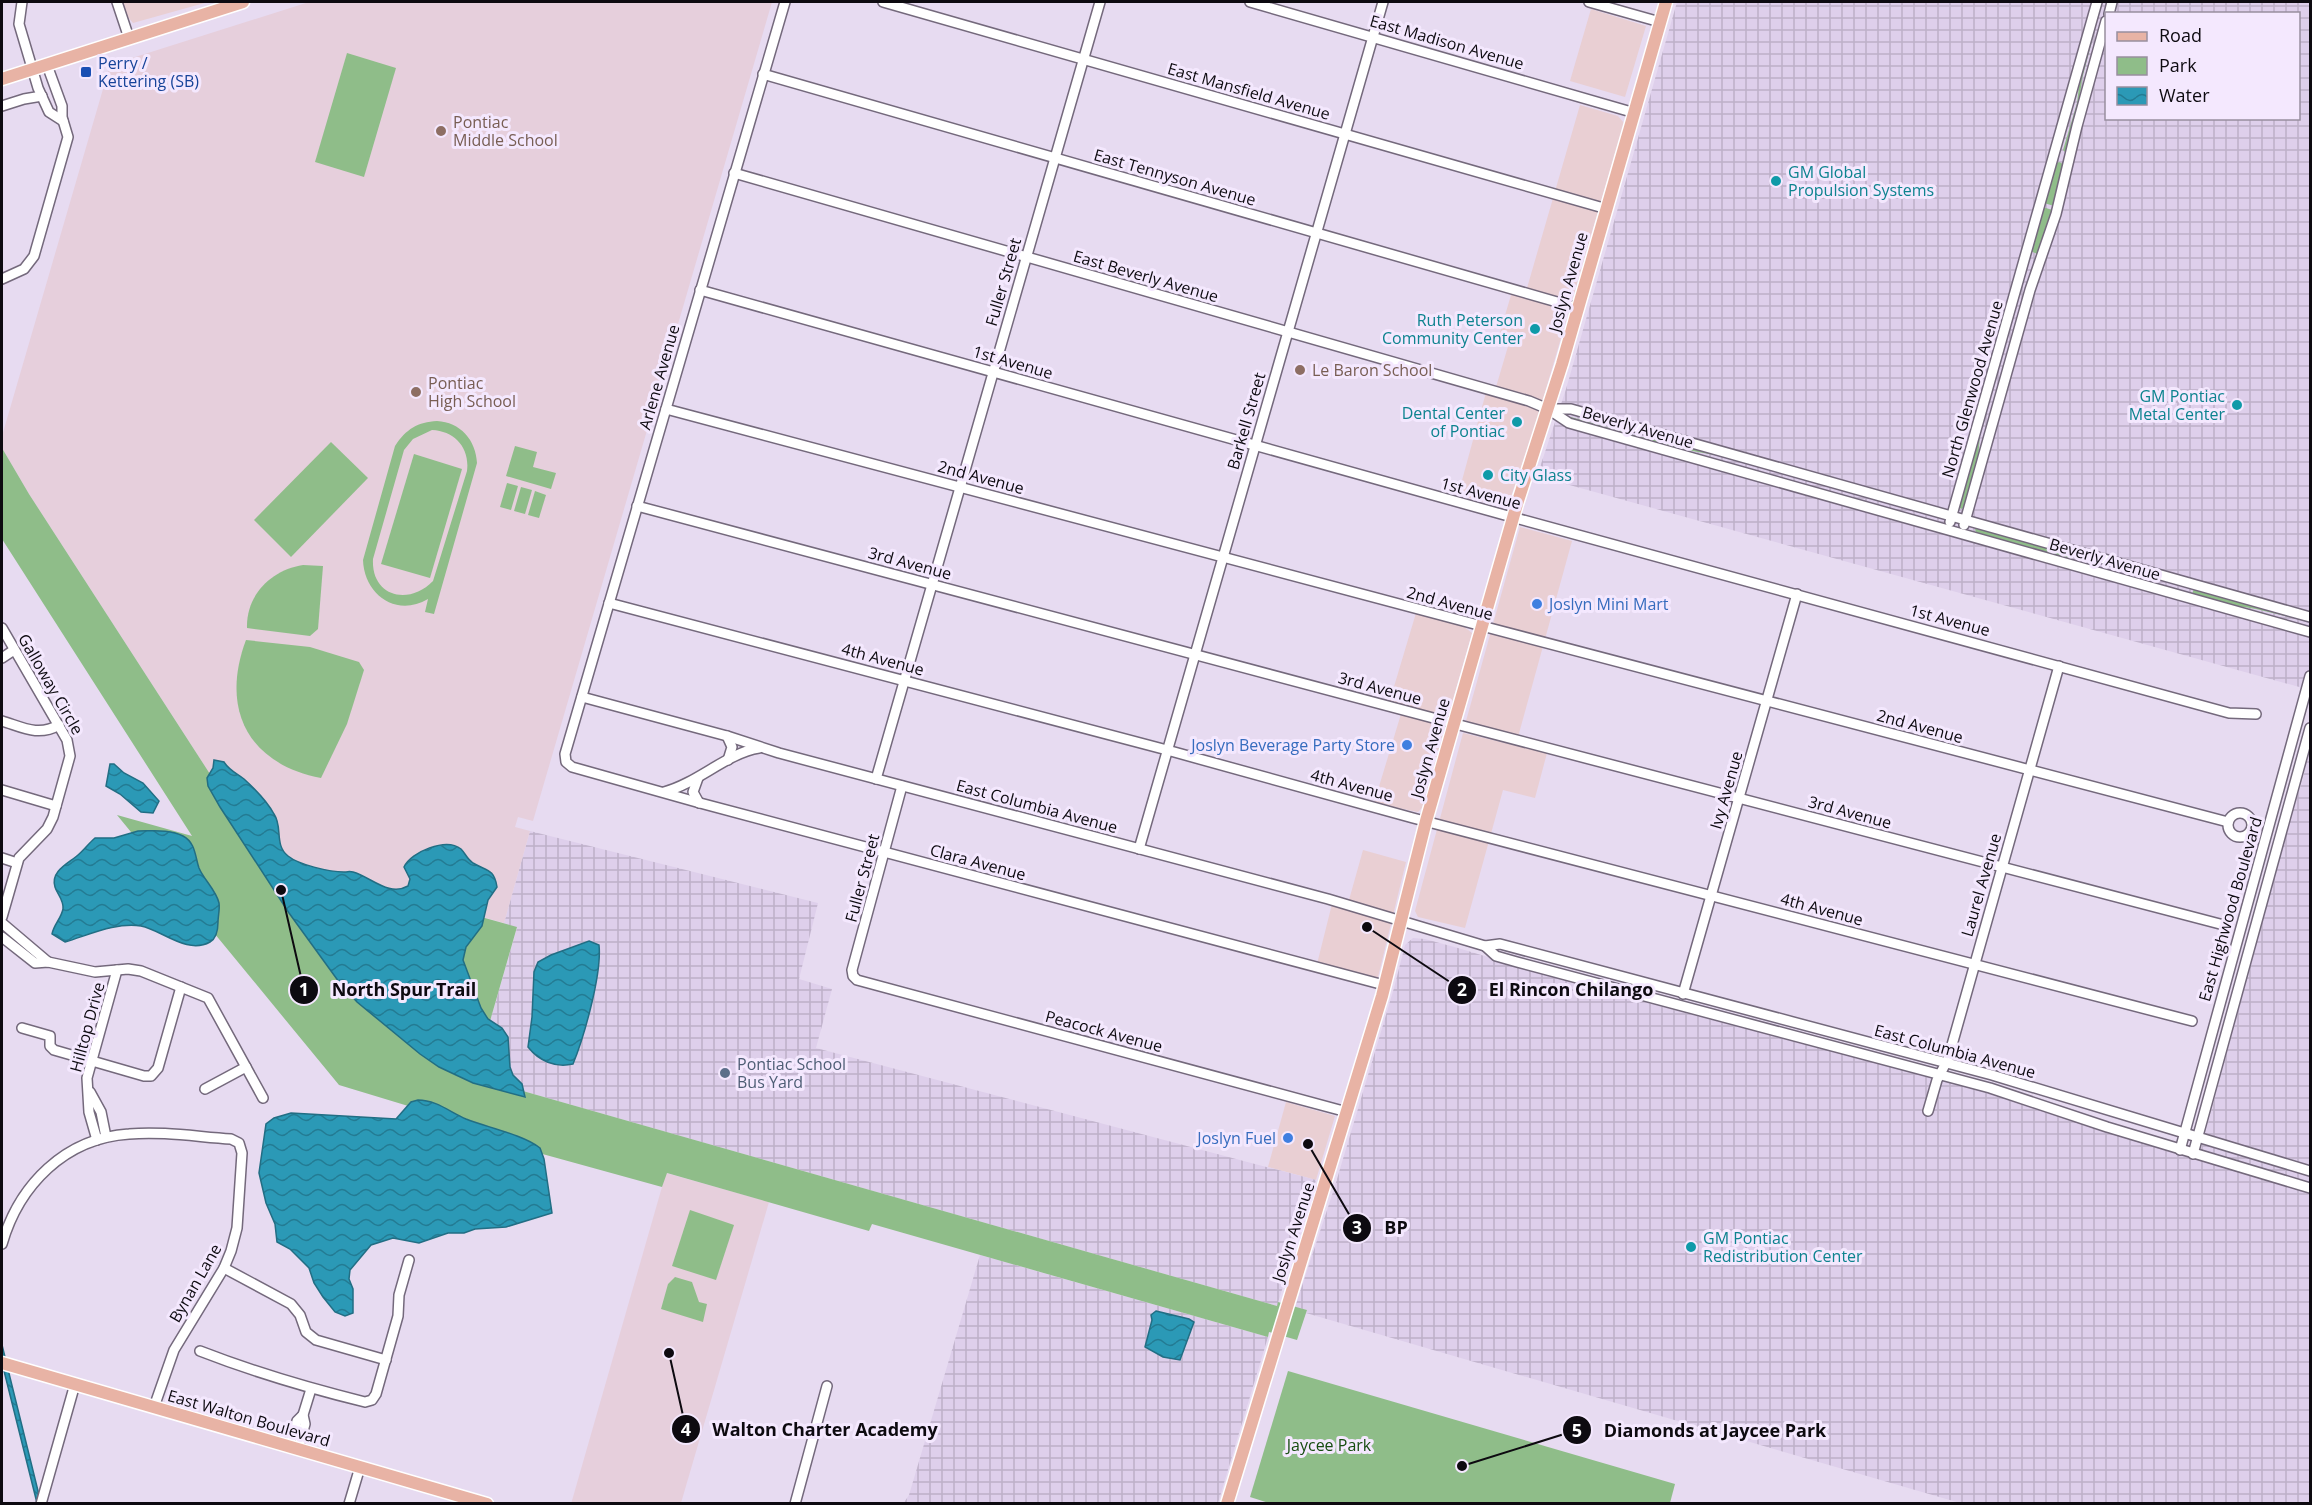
<svg xmlns="http://www.w3.org/2000/svg" width="2312" height="1505" font-family="'Open Sans',sans-serif">
	<style>
		.commercial { fill: #e9cfd3 }
		.industrial { fill: url(#industrial-grid); fill-rule: evenodd }
		.education { fill: #e6cfdc }
		.green { fill: #8fbd89; fill-rule: evenodd }
		.water { fill: url(#water-waves); stroke: #226e84; stroke-width: 1.5 }
		.lines { fill: none; stroke-linecap: round; stroke-linejoin: round }
		.minor-casing { stroke: #74697c; stroke-width: 12 }
		.major-casing { stroke: #fff; stroke-width: 15 }
		.minor { stroke: #fff; stroke-width: 9 }
		.major { stroke: #e8b3a5; stroke-width: 12 }
		.transit-dot { fill: #1a4fb4; stroke: #f4e8fe; stroke-width: 2 }
		.education-dot { fill: #8d6e63; stroke: #f4e8fe; stroke-width: 2 }
		.culture-dot { fill: #0f9aa8; stroke: #f4e8fe; stroke-width: 2 }
		.shop-dot { fill: #3f7fe0; stroke: #f4e8fe; stroke-width: 2 }
		.service-dot { fill: #5c6f8a; stroke: #f4e8fe; stroke-width: 2 }
		.labels { text-anchor: middle; stroke-width: 6; stroke-linejoin: round; paint-order: stroke }
		.street-label { font-size: 16px; fill: #0d0a10; stroke: #f4e8fe }
		.transit-label { font-size: 16px; fill: #164399; stroke: #f4e8fe; text-anchor: start }
		.education-label { font-size: 16px; fill: #785e54; stroke: #f4e8fe; text-anchor: start }
		.culture-label { font-size: 16px; fill: #0d838f; stroke: #f4e8fe; text-anchor: start }
		.shop-label { font-size: 16px; fill: #366cbe; stroke: #f4e8fe; text-anchor: end }
		.service-label { font-size: 16px; fill: #4e5e75; stroke: #f4e8fe; text-anchor: start }
		.park-label { font-size: 16px; fill: #154c0f; stroke: #f4e8fe }
		.leader { fill: none; stroke: #0d0a10; stroke-width: 2 }
		.callout-dot { fill: #0d0a10; stroke: #f4e8fe; stroke-width: 2 }
		.mark-label { font-size: 18px; text-anchor: middle; font-weight: bold; fill: #fff }
		.callout-label { font-size: 18px; text-anchor: middle; font-weight: bold; fill: #0d0a10; stroke: #f4e8fe; stroke-width: 6; stroke-linejoin: round; paint-order: stroke }
	</style>
	<defs>
		<pattern id="industrial-grid" width="8" height="8" patternUnits="userSpaceOnUse" patternTransform="scale(1.5)"><rect width="8" height="8" fill="#decfeb"/><path d="M0 4h8M4 0v8" fill="none" stroke="#bdb0c8"/></pattern>
		<pattern id="water-waves" width="16" height="10" patternUnits="userSpaceOnUse" patternTransform="scale(1.5)"><rect width="16" height="10" fill="#2b99b6"/><path d="M0 5q4-4 8 0t8 0" fill="none" stroke="#237b93"/></pattern>
	</defs>
	<rect width="100%" height="100%" fill="#e7dbf1"/>
	<g class="commercial">
		<path d="M123,2h85l-75,21 -5,-6z"/>
		<path d="M1591,9l55,17 -21,71 -55,-16z"/>
		<path d="M1580,105l38,11 6,7 -90,307 -27,78 -49,-13 30,-110 8,2 13,-44 -11,-4 16,-54 13,3z"/>
		<path d="M1520,527l52,14 -54,196 -52,-16z"/>
		<path d="M1416,613l47,13 9,7 -50,175 -4,4 -44,-9 27,-89 -14,-4z"/>
		<path d="M1463,733l84,20 -12,45 -32,-8 -38,138 -47,-11 -3,-6z"/>
		<path d="M1363,850l43,12 -28,115 -7,3 -54,-16 17,-68 15,4z"/>
		<path d="M1286,1102l49,14 -19,64 -48,-13z"/>
	</g>
	<g class="industrial">
		<path d="M1677,2h633v688l-773,-214 29,-87zM2106,14h192v104h-192z"/>
		<path d="M2310,746v757h-350l-654,-190 1,-3 -12,-3 39,-118 60,-201 11,-43 8,-7 12,1 33,9 132,40 408,107 200,65 94,-348 11,-33z"/>
		<path d="M530,831l288,72 -19,76 33,10 -16,59 500,132 -39,126 -803,-229 43,-149 -13,-5z"/>
		<path d="M980,1255l288,82 -50,166 -315,1 6,-9z"/>
	</g>
	<g class="education">
		<path d="M309,2h463l-239,819 -15,-4 -3,10 15,4 -26,92 -241,-67 -234,-362 -27,-46v-12l108,-371z"/>
		<path d="M666,1173l103,29 -88,301 -110,1z"/>
	</g>
	<g class="green">
		<path d="M2095,30l-13,49 -3,24 -14,49 -2,-2 14,-47 3,-25z"/>
		<path d="M347,53l49,15 -32,109 -49,-15z"/>
		<path d="M2059,162l4,2 -9,42 -10,-3 12,-39z"/>
		<path d="M2043,207l9,3 -15,44 -6,-3z"/>
		<path d="M1993,390l-13,45 -2,24 -14,48 -3,2 -2,-2z"/>
		<path d="M1571,417l70,20 33,6 46,13 -55,-10 -94,-27z"/>
		<path d="M437,421c23,1 39,19 40,42l-43,151 -9,-2 3,-13c-32,19 -64,-5 -65,-39l32,-114c11,-17 23,-24 42,-25zM432,430c23,1 38,18 35,41l-34,110c-24,25 -62,16 -60,-22l31,-109 9,-11z"/>
		<path d="M331,442l37,36 -77,79 -37,-37z"/>
		<path d="M515,446l22,6 -4,15 23,6 -5,16 -45,-13z"/>
		<path d="M2,448l27,46 234,362 254,71 -43,150 803,229 1,-4 29,8 -10,30 -28,-8 -1,5 -396,-113 -3,7 -202,-58 -5,14 -203,-56 2,-9 -122,-37 -222,-270 75,21 -190,-297z"/>
		<path d="M414,454l48,15 -32,109 -49,-14z"/>
		<path d="M507,483l11,3 -7,24 -11,-3z"/>
		<path d="M521,487l11,3 -7,24 -11,-3z"/>
		<path d="M535,491l11,4 -7,23 -11,-3z"/>
		<path d="M1978,528l95,27v1l-2,4 -95,-27 -1,-4z"/>
		<path d="M303,565l20,1 -5,63 -8,7 -63,-8c-1,-33 24,-58 56,-63z"/>
		<path d="M2194,589l111,31 1,1 -50,-12 -24,-4 -40,-11z"/>
		<path d="M246,640l64,7 49,15 5,8 -17,54 -26,54c-73,-14 -101,-69 -75,-138z"/>
		<path d="M690,1210l44,15 -18,55 -44,-14z"/>
		<path d="M675,1277l17,5 7,20 8,2 -4,18 -42,-13 7,-25z"/>
		<path d="M1288,1371l387,113 -5,19 -398,1 -22,-7z"/>
	</g>
	<g class="water">
		<path d="M214,760l10,2c5,8 12,11 20,17 11,10 23,22 30,35 9,13 0,31 14,42 11,9 42,16 56,16 5,0 4,-1 9,0 18,5 36,25 55,14l2,-7 -6,-12c7,-15 42,-30 57,-18 4,4 6,10 12,14 13,8 21,5 24,24l-9,13 -6,26 -16,21 -3,13 18,48 7,11 14,9 6,9 2,30 3,8 9,9 3,13 -52,-14 -34,-16 -19,-13 -63,-52 -18,-20 -50,-69 -69,-106 -12,-21 -1,-8 6,-10z"/>
		<path d="M110,764h4l10,9 19,10 16,18 -6,12 -12,-1 -21,-18 -14,-8z"/>
		<path d="M138,831c15,0 32,-2 45,5 13,7 12,21 16,32 5,12 17,22 20,35 1,6 -1,13 -1,19 0,6 -1,16 -8,20 -23,13 -48,-12 -69,-16 -25,-4 -52,9 -76,16l-13,-8c2,-10 9,-15 11,-25 1,-9 -6,-15 -8,-22 -5,-16 14,-24 23,-32 6,-5 11,-12 17,-17h19z"/>
		<path d="M589,941l10,4c3,29 -15,92 -26,119 -18,4 -34,-3 -45,-17l4,-30 2,-45 4,-10 13,-7z"/>
		<path d="M418,1100c18,0 32,12 48,19 20,8 58,16 74,29l4,11 8,54 -46,14 -31,2 -11,4h-16l-29,10 -26,-5 -22,7 -21,25 -1,9 4,10v24l-8,3 -10,-4 -12,-15 -9,-14 -5,-15 -19,-19 -13,-7 -2,-18 -9,-21 -7,-30 7,-49 8,-6 17,-5 105,6 15,-17z"/>
		<path d="M1156,1311l33,8 5,3 -14,38 -17,-3 -18,-10 7,-27 -1,-5z"/>
		<path d="M2,1345l39,158h-4l-35,-140z"/>
	</g>
	<g class="lines">
		<defs>
			<g id="minor">
				<path d="M22,2l-3,22 19,64 11,24 14,9"/>
				<path d="M117,2l12,36"/>
				<path d="M785,2l-220,752 1,8 6,5 128,36 684,182"/>
				<path d="M883,2l724,207"/>
				<path d="M1250,2l385,111"/>
				<path d="M1589,2l71,20"/>
				<path d="M2109,14l3,-12"/>
				<path d="M763,74l815,234"/>
				<path d="M2,106l22,-7 18,-3"/>
				<path d="M734,173l795,228 19,8 21,14 741,209"/>
				<path d="M2,279l22,-10 10,-13 34,-119 -6,-20v-11l-15,-41"/>
				<path d="M700,290l801,224 728,199 27,1"/>
				<path d="M666,409l816,217 746,196"/>
				<path d="M1548,409h23l739,208"/>
				<path d="M637,506l830,221 753,197"/>
				<path d="M1950,522l147,-520"/>
				<path d="M1964,525l66,-235 26,-76 21,-88 29,-105"/>
				<path d="M609,603l558,147 246,68 779,203"/>
				<path d="M2,628l65,112 3,16 -17,61 -6,12 -28,29 -17,59"/>
				<path d="M2,658l12,-8"/>
				<path d="M582,697l145,39 52,17 549,146 157,47 15,-2 492,131 318,96"/>
				<path d="M2,721c20,6 36,16 57,4"/>
				<path d="M727,736l5,11 -4,13"/>
				<path d="M698,778l-5,14 6,11"/>
				<path d="M876,779l224,-777"/>
				<path d="M902,786l-50,184 1,6 4,4 490,132"/>
				<path d="M2,790l54,16"/>
				<path d="M664,792c34,-9 63,-39 95,-44"/>
				<circle cx="2240" cy="825" r="12"/>
				<path d="M1139,849l244,-847"/>
				<path d="M2,858l15,5"/>
				<path d="M2,923l46,39"/>
				<path d="M2,937l33,26 13,-1 47,10 33,-3 13,2 67,27 55,100"/>
				<path d="M1485,946l11,10 21,6 473,126 117,39 203,61"/>
				<path d="M1683,994l114,-400"/>
				<path d="M22,1028l28,8v10l4,4 90,26h7l7,-8 23,-81"/>
				<path d="M205,1089l41,-22"/>
				<path d="M90,1092l11,20 5,25"/>
				<path d="M1928,1111l9,-31 11,-21 111,-393"/>
				<path d="M97,1140l-8,-28 -2,-34 30,-108"/>
				<path d="M2180,1150l130,-474"/>
				<path d="M2193,1154l117,-426"/>
				<path d="M2,1244c17,-59 63,-106 127,-110 34,-3 69,3 102,5l8,4 3,10 -5,75 -6,23 -7,17 -50,82 -20,57"/>
				<path d="M224,1268l67,36 9,11 6,17 10,8 70,20"/>
				<path d="M200,1351c54,21 108,37 165,51l7,-2 4,-6 22,-78 1,-21 10,-35"/>
				<path d="M289,1447l8,-26 6,-6"/>
				<path d="M298,1449l7,-25 -2,-9 8,-26"/>
				<path d="M41,1504l34,-120"/>
				<path d="M349,1504l11,-37"/>
				<path d="M795,1504l32,-118"/>
			</g>
			<g id="major">
				<path d="M2,79l241,-77"/>
				<path d="M2,1363l485,141"/>
				<path d="M1227,1504l155,-508 44,-175 56,-195 35,-122 45,-140 104,-362"/>
			</g>
		</defs>
		<use href="#minor" class="minor-casing"/>
		<use href="#major" class="major-casing"/>
		<use href="#minor" class="minor"/>
		<use href="#major" class="major"/>
	</g>
	<rect class="transit-dot" x="80" y="66" width="12" height="12" rx="3"/>
	<g class="education-dot">
		<circle cx="441" cy="131" r="6"/>
		<circle cx="1300" cy="370" r="6"/>
		<circle cx="416" cy="392" r="6"/>
	</g>
	<g class="culture-dot">
		<circle cx="1776" cy="181" r="6"/>
		<circle cx="1535" cy="329" r="6"/>
		<circle cx="2237" cy="405" r="6"/>
		<circle cx="1517" cy="422" r="6"/>
		<circle cx="1488" cy="475" r="6"/>
		<circle cx="1691" cy="1247" r="6"/>
	</g>
	<g class="shop-dot">
		<circle cx="1537" cy="604" r="6"/>
		<circle cx="1407" cy="745" r="6"/>
		<circle cx="1288" cy="1138" r="6"/>
	</g>
	<circle class="service-dot" cx="725" cy="1073" r="6"/>
	<g class="labels">
		<g class="street-label">
			<text transform="translate(1447 42) rotate(16)" y="6">East Madison Avenue</text>
			<text transform="translate(1249 91) rotate(16)" y="6">East Mansfield Avenue</text>
			<text transform="translate(1175 177) rotate(16)" y="6">East Tennyson Avenue</text>
			<text transform="translate(1146 276) rotate(16)" y="6">East Beverly Avenue</text>
			<text transform="translate(1003 282) rotate(-74)" y="6">Fuller Street</text>
			<text transform="translate(1568 282) rotate(-74)" y="6">Joslyn Avenue</text>
			<text transform="translate(1013 362) rotate(16)" y="6">1st Avenue</text>
			<text transform="translate(659 377) rotate(-74)" y="6">Arlene Avenue</text>
			<text transform="translate(1972 389) rotate(-74)" y="6">North Glenwood Avenue</text>
			<text transform="translate(1246 421) rotate(-74)" y="6">Barkell Street</text>
			<text transform="translate(1638 427) rotate(16)" y="6">Beverly Avenue</text>
			<text transform="translate(981 477) rotate(15)" y="6">2nd Avenue</text>
			<text transform="translate(1481 493) rotate(15)" y="6">1st Avenue</text>
			<text transform="translate(2105 559) rotate(16)" y="6">Beverly Avenue</text>
			<text transform="translate(910 563) rotate(15)" y="6">3rd Avenue</text>
			<text transform="translate(1450 603) rotate(15)" y="6">2nd Avenue</text>
			<text transform="translate(1950 620) rotate(15)" y="6">1st Avenue</text>
			<text transform="translate(883 659) rotate(15)" y="6">4th Avenue</text>
			<text transform="translate(51 684) rotate(60)" y="6">Galloway Circle</text>
			<text transform="translate(1380 688) rotate(15)" y="6">3rd Avenue</text>
			<text transform="translate(1920 726) rotate(15)" y="6">2nd Avenue</text>
			<text transform="translate(1430 748) rotate(-74)" y="6">Joslyn Avenue</text>
			<text transform="translate(1352 785) rotate(15)" y="6">4th Avenue</text>
			<text transform="translate(1726 790) rotate(-74)" y="6">Ivy Avenue</text>
			<text transform="translate(1037 806) rotate(15)" y="6">East Columbia Avenue</text>
			<text transform="translate(1850 812) rotate(15)" y="6">3rd Avenue</text>
			<text transform="translate(978 862) rotate(15)" y="6">Clara Avenue</text>
			<text transform="translate(862 878) rotate(-75)" y="6">Fuller Street</text>
			<text transform="translate(1981 885) rotate(-74)" y="6">Laurel Avenue</text>
			<text transform="translate(1822 909) rotate(15)" y="6">4th Avenue</text>
			<text transform="translate(2230 909) rotate(-74)" y="6">East Highwood Boulevard</text>
			<text transform="translate(87 1027) rotate(-75)" y="6">Hilltop Drive</text>
			<text transform="translate(1104 1031) rotate(15)" y="6">Peacock Avenue</text>
			<text transform="translate(1955 1051) rotate(15)" y="6">East Columbia Avenue</text>
			<text transform="translate(1293 1232) rotate(-72)" y="6">Joslyn Avenue</text>
			<text transform="translate(195 1283) rotate(-60)" y="6">Bynan Lane</text>
			<text transform="translate(249 1418) rotate(16)" y="6">East Walton Boulevard</text>
		</g>
		<g class="transit-label">
			<text x="98" y="69">Perry /<tspan x="98" dy="18">Kettering (SB)</tspan></text>
		</g>
		<g class="education-label">
			<text x="453" y="128">Pontiac<tspan x="453" dy="18">Middle School</tspan></text>
			<text x="1312" y="376">Le Baron School</text>
			<text x="428" y="389">Pontiac<tspan x="428" dy="18">High School</tspan></text>
		</g>
		<g class="culture-label">
			<text x="1788" y="178">GM Global<tspan x="1788" dy="18">Propulsion Systems</tspan></text>
			<text x="1523" y="326" text-anchor="end">Ruth Peterson<tspan x="1523" dy="18">Community Center</tspan></text>
			<text x="2225" y="402" text-anchor="end">GM Pontiac<tspan x="2225" dy="18">Metal Center</tspan></text>
			<text x="1505" y="419" text-anchor="end">Dental Center<tspan x="1505" dy="18">of Pontiac</tspan></text>
			<text x="1500" y="481">City Glass</text>
			<text x="1703" y="1244">GM Pontiac<tspan x="1703" dy="18">Redistribution Center</tspan></text>
		</g>
		<g class="shop-label">
			<text x="1549" y="610" text-anchor="start">Joslyn Mini Mart</text>
			<text x="1395" y="751">Joslyn Beverage Party Store</text>
			<text x="1276" y="1144">Joslyn Fuel</text>
		</g>
		<g class="service-label">
			<text x="737" y="1070">Pontiac School<tspan x="737" dy="18">Bus Yard</tspan></text>
		</g>
		<g class="park-label">
			<text x="1329" y="1451">Jaycee Park</text>
		</g>
	</g>
	<path class="leader" d="M281 890L304 990M1367 927L1462 990M1308 1144L1357 1228M669 1353L686 1429M1462 1466L1577 1430"/>
	<g class="callout-dot">
		<circle cx="281" cy="890" r="6"/>
		<circle cx="1367" cy="927" r="6"/>
		<circle cx="1308" cy="1144" r="6"/>
		<circle cx="669" cy="1353" r="6"/>
		<circle cx="1462" cy="1466" r="6"/>
		<circle cx="304" cy="990" r="15"/>
		<circle cx="1462" cy="990" r="15"/>
		<circle cx="1357" cy="1228" r="15"/>
		<circle cx="686" cy="1429" r="15"/>
		<circle cx="1577" cy="1430" r="15"/>
	</g>
	<g class="mark-label">
		<text x="304" y="996">1</text>
		<text x="1462" y="996">2</text>
		<text x="1357" y="1234">3</text>
		<text x="686" y="1436">4</text>
		<text x="1577" y="1437">5</text>
	</g>
	<g class="callout-label">
		<text x="404" y="996">North Spur Trail</text>
		<text x="1571" y="996">El Rincon Chilango</text>
		<text x="1396" y="1234">BP</text>
		<text x="825" y="1436">Walton Charter Academy</text>
		<text x="1715" y="1437">Diamonds at Jaycee Park</text>
	</g>
	<rect width="2312" height="1505" fill="none" stroke="#0d0a10" stroke-width="6"/>
	<rect x="2105" y="12" width="195" height="108" fill="#f4e8fe" stroke="#988f9f" stroke-width="1.5"/>
	<rect x="2117" y="32" width="30" height="9" fill="#e8b3a5" stroke="#988f9f" stroke-width="1.5"/>
	<text x="2159" y="42" font-size="18" fill="#0d0a10">Road</text>
	<rect x="2117" y="57" width="30" height="18" fill="#8fbd89" stroke="#988f9f" stroke-width="1.5"/>
	<text x="2159" y="72" font-size="18" fill="#0d0a10">Park</text>
	<rect x="2117" y="87" width="30" height="18" fill="url(#water-waves)" stroke="#988f9f" stroke-width="1.5"/>
	<text x="2159" y="102" font-size="18" fill="#0d0a10">Water</text>
</svg>
